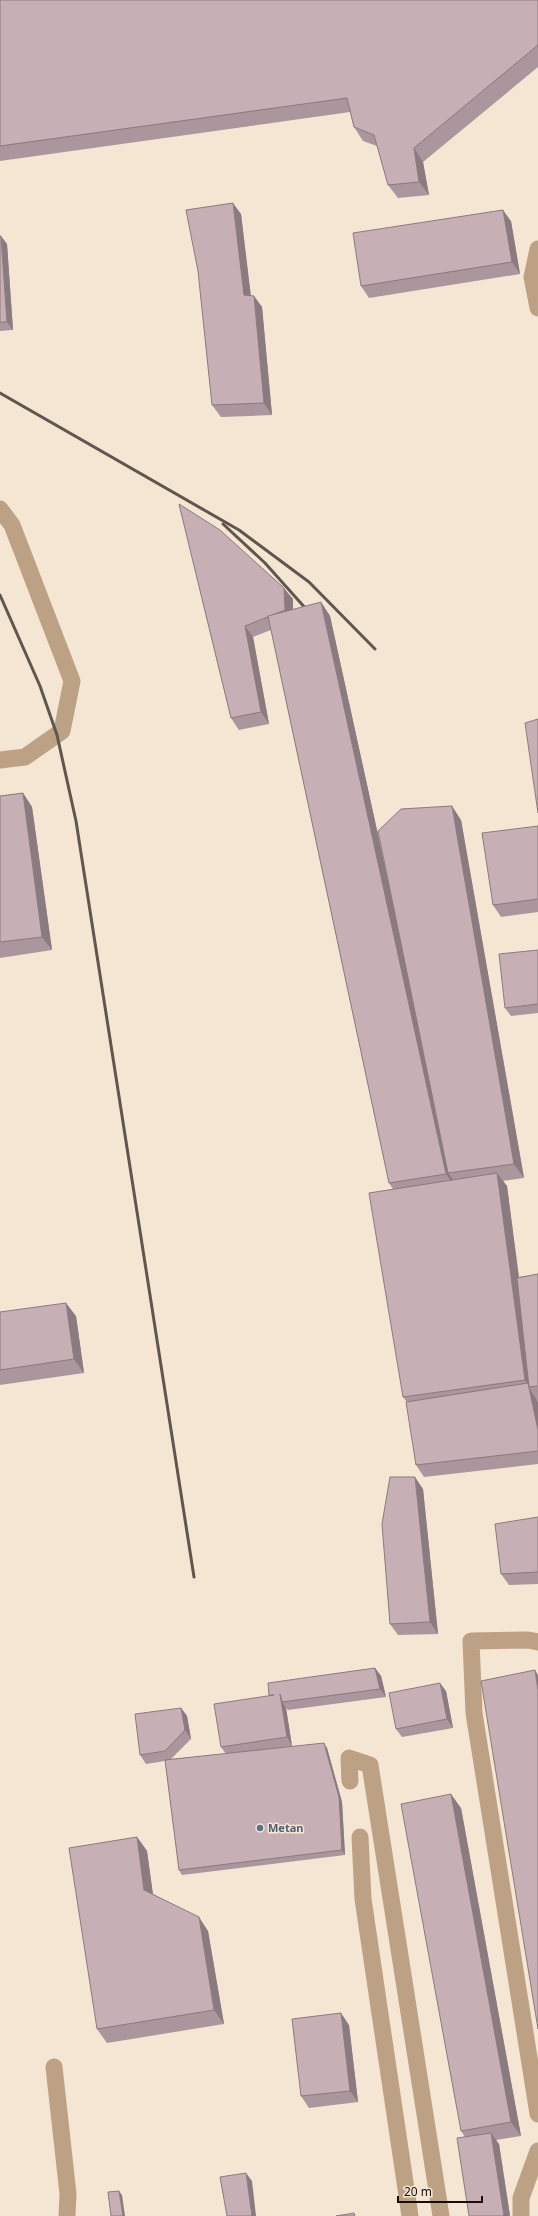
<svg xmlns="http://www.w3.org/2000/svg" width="538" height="2216" font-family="'Noto Sans',sans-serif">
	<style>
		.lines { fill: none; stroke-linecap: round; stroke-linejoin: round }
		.service { stroke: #bda184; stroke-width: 17 }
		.rail { stroke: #5f574d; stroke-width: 3 }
		.wall { fill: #aa969c }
		.shaded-wall { fill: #8b7a7f }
		.building { fill: #c6afb5; stroke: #8b7a7f }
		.service-dot { fill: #5c6f8a; stroke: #f5e6d4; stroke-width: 1.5 }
		.labels { text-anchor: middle; stroke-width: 3; stroke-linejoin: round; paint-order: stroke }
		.service-label { font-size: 11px; font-weight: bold; fill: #4e5e75; stroke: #f5e6d4; text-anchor: start }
	</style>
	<rect width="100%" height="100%" fill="#f5e6d4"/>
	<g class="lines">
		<g class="service">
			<path d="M538,249l-6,28 6,31"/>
			<path d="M0,509l12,16 60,156 -10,50 -37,26 -25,3"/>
			<path d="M538,1642l-10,-2 -57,1 3,72 64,401"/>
			<path d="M350,1781l-1,-23 21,7 71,451"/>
			<path d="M360,1837l3,62 47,317"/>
			<path d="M54,2067l14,127 -1,22"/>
			<path d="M521,2216v-18l17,-47"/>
		</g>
		<g class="rail">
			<path d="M0,393l239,137 70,52 66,67"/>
			<path d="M223,524l42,39 42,47"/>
			<path d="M0,595l40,91 17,49 19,86 118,756"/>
		</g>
	</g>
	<g class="wall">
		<path d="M0,0h538v67l-115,95 6,33 -31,3 -10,-13 -11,-39 -14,-5 -9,-14 -4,-15 -350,49z"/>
		<path d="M241,214l10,82h3l8,11 10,108 -51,2 -9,-12z"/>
		<path d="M511,221l9,53 -151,24 -8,-12z"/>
		<path d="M0,236l7,8 6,86 -13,1z"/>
		<path d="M179,504l114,95v11l28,-8 9,14 57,260 74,-56 63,358 -21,3 4,5 12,91 19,-3v127l-1,-1 1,3v61l-114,13 -8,-12 -9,-63 -4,-5 -10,-208 -4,-6 -118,-553 -18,7 16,87 -30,6 -8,-12z"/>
		<path d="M23,793l9,14 20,143 -52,8v-162z"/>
		<path d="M538,826v86l-37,5 -8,-12z"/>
		<path d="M538,950v63l-27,3 -6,-8z"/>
		<path d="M0,1312l76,4 8,57 -84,12z"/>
		<path d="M423,1489l15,145 -40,1 -8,-11z"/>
		<path d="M538,1517v67l-29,1 -8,-11z"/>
		<path d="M375,1668l6,8 5,21 -98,13 -2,-2 6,38 -23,3 58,-1 15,54 3,53 -163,20 -3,-5 -14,-109 -19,3 -6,-9 41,-47 6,8 4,23 -20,20 55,-5 -5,-7 49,-51 -1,-1z"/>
		<path d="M446,1691l7,37 -51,9 -6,-8z"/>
		<path d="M461,1808l60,328 -25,4 3,4 11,72h-41l-4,-79 -4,-6z"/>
		<path d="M137,1837l10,14 6,43 55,37 16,93 -117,19 -10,-14z"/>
		<path d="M349,2025l9,77 -49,6 -8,-12z"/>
	</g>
	<g class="shaded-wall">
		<path d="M414,148l9,14 6,33 -10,-13z"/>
		<path d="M233,203l8,11 11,93 -8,-12z"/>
		<path d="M503,210l8,11 9,53 -8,-12z"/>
		<path d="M1,236l6,8 6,86 -6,-8z"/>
		<path d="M254,296l8,11 10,108 -8,-12z"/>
		<path d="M284,588l9,11v23l-8,-12z"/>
		<path d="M321,602l9,14 122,556 -4,1 7,9 1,6 -10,-14z"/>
		<path d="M245,626l8,11 16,87 -8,-12z"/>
		<path d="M23,793l9,14 20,143 -10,-13z"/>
		<path d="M452,806l9,14 63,358 -10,-14z"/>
		<path d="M497,1173l10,13 26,201 -4,-1 -4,-6z"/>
		<path d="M66,1303l10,13 8,57 -10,-14z"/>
		<path d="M529,1388l8,12 1,3v27z"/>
		<path d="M415,1477l8,12 15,145 -8,-12z"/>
		<path d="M375,1668l6,8 5,21 -6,-8z"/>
		<path d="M535,1670l3,5v16z"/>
		<path d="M440,1683l6,8 7,37 -6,-9z"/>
		<path d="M280,1694l2,8 4,6 6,38 -5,-9z"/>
		<path d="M181,1708l6,8 4,23 -6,-9z"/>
		<path d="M324,1743l3,5 15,54 3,53 -3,-5z"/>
		<path d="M451,1794l10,14 60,328 -10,-14z"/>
		<path d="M137,1837l10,14 7,52 -10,-13z"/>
		<path d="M199,1917l9,14 16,93 -10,-14z"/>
		<path d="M341,2013l8,12 9,77 -8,-11z"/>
		<path d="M491,2133l8,11 11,72h-6z"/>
		<path d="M246,2173l6,8 4,35h-4z"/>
		<path d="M119,2191l3,4 3,21h-2z"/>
	</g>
	<g class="building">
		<path d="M0,0h538v45l-124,103 5,34 -31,3 -14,-50 -20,-8 -7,-29 -347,48z"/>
		<path d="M233,203l11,92 10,1 10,107 -52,2 -14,-134 -12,-61z"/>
		<path d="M503,210l9,52 -151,24 -8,-53z"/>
		<path d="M0,236h1l6,86h-7z"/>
		<path d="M179,504l41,26 64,58 1,22 -40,16 16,86 -30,6z"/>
		<path d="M321,602l125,572 -57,9 -121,-567z"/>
		<path d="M538,719v94l-13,-90z"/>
		<path d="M23,793l19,144 -42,5v-146z"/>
		<path d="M452,806l62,358 -66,9 -70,-342 23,-22z"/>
		<path d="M538,826v73l-45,6 -11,-72z"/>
		<path d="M538,950v54l-33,4 -6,-54z"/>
		<path d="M497,1173l28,207 -122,17 -34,-204z"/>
		<path d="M538,1274v112l-9,1 -12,-109z"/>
		<path d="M66,1303l8,56 -74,11v-58z"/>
		<path d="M528,1383l10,47v21l-122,14 -10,-63z"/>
		<path d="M390,1477h25l15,145 -40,2 -8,-100z"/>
		<path d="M538,1517v55l-37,2 -6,-50z"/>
		<path d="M375,1668l5,21 -98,13 -2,-8 7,43 -66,10 -7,-43 60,-9h-5l-1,-12z"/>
		<path d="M535,1670l3,21v338l-57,-348z"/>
		<path d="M440,1683l7,36 -51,10 -7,-36z"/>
		<path d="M181,1708l4,22 -20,21 -25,4 -5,-41z"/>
		<path d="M324,1743l15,54 3,53 -163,20 -14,-110z"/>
		<path d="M451,1794l60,328 -50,9 -60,-327z"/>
		<path d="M137,1837l7,53 55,27 15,93 -117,19 -28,-181z"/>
		<path d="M341,2013l9,78 -49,5 -9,-77z"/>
		<path d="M491,2133l13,83h-35l-12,-78z"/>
		<path d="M246,2173l6,43h-25l-7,-39z"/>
		<path d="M119,2191l4,25h-12l-3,-24z"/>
		<path d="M354,2213l1,3h-19z"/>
	</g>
	<circle class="service-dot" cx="260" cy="1828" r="4"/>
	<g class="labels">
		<g class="service-label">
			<text x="268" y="1832">Metan</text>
		</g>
	</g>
	<path d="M398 2196v6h84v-6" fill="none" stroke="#15100a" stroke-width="2"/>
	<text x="404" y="2196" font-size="12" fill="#15100a" stroke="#f5e6d4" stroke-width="3" paint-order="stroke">20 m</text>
</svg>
